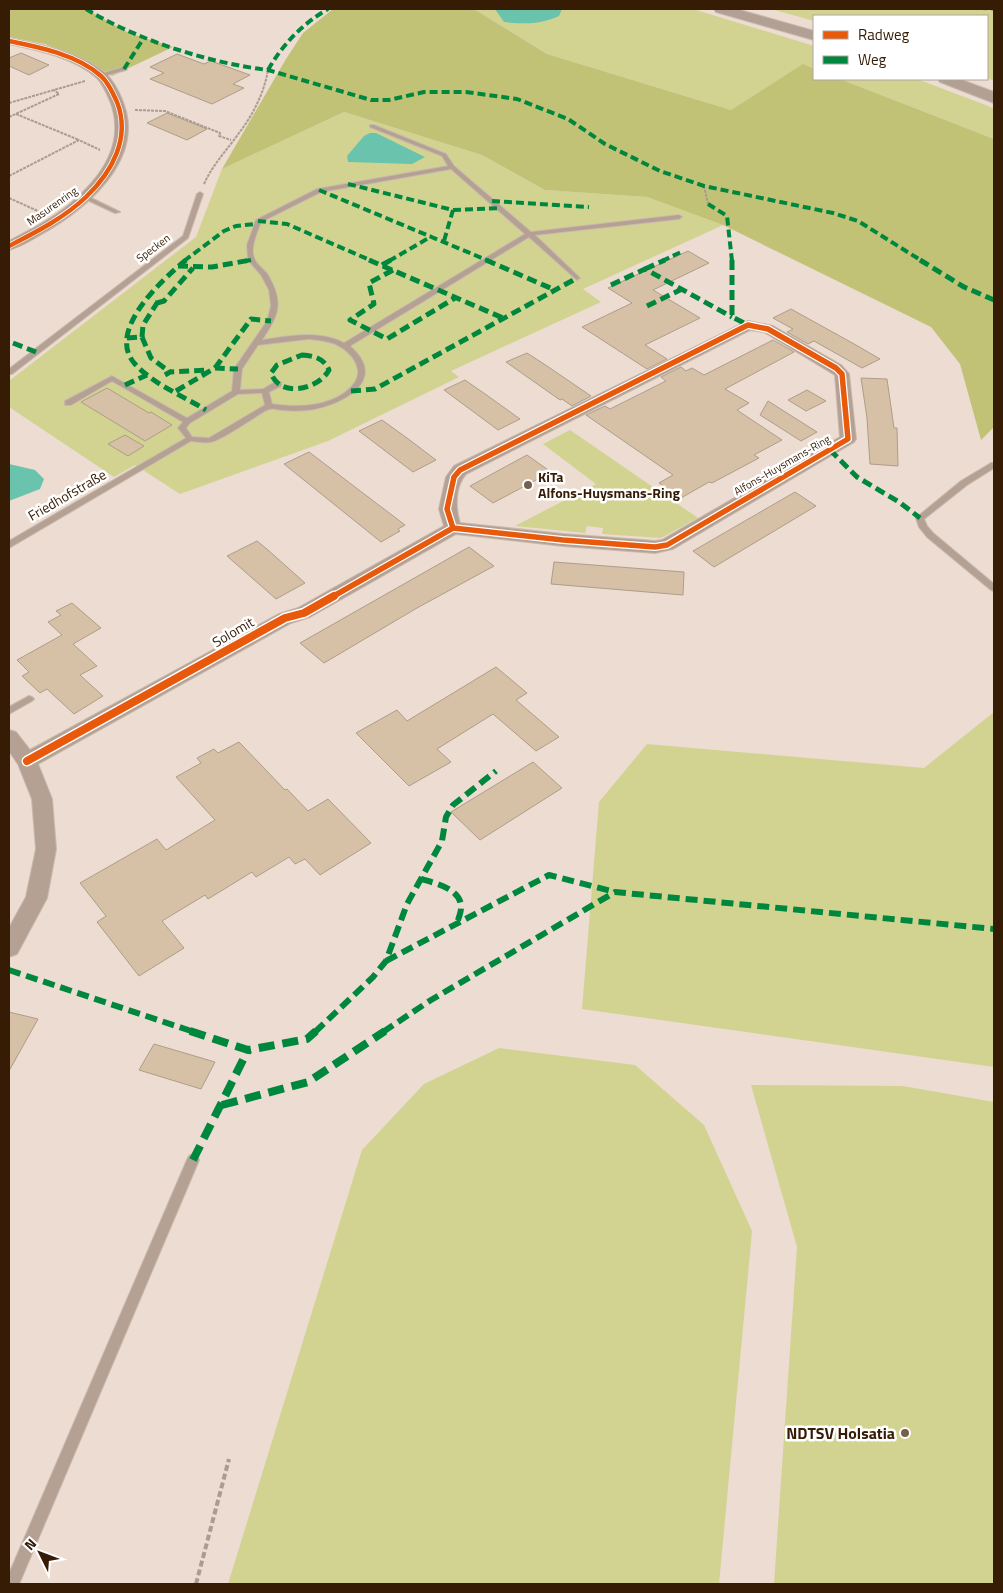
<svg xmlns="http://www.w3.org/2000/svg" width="1003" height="1593" font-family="'Titillium Web',sans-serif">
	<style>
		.green { fill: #d2d391 }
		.forest { fill: #c1c276 }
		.water { fill: #6ac3ad }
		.building { fill: #d6c1a6; stroke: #ae9d89 }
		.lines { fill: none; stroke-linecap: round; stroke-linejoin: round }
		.lane-casing { stroke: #c9baaf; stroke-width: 2 }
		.street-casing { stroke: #c9baaf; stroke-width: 2 }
		.highway-casing { stroke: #c9baaf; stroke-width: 2 }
		.path-far1 { stroke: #ac9c90; stroke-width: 2; stroke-dasharray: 3 1; stroke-linecap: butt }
		.path { stroke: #ac9c90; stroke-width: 4; stroke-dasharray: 6 3; stroke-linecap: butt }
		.lane { fill: #b5a193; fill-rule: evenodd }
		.street { fill: #b5a193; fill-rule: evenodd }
		.highway { fill: #b1a093; fill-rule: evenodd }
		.rail { stroke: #b0a095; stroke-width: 2.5; stroke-dasharray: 4 4; stroke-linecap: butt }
		.quiet-far3 { stroke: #00873e; stroke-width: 4; stroke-dasharray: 8 4; stroke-linecap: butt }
		.quiet-far2 { stroke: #00873e; stroke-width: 5; stroke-dasharray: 10 5; stroke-linecap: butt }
		.quiet-far1 { stroke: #00873e; stroke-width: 6; stroke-dasharray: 12 6; stroke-linecap: butt }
		.quiet { stroke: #00873e; stroke-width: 8; stroke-dasharray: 16 8; stroke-linecap: butt }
		.cycleway-far2-casing { stroke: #fff; stroke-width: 6 }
		.cycleway-far1-casing { stroke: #fff; stroke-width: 8 }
		.cycleway-casing { stroke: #fff; stroke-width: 11 }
		.cycleway-far2 { stroke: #e8590c; stroke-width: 4.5 }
		.cycleway-far1 { stroke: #e8590c; stroke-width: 5.5 }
		.cycleway { stroke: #e8590c; stroke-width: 8 }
		.poi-dot { fill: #765f4c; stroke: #fff; stroke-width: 2 }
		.labels { text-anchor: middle; stroke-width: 5; stroke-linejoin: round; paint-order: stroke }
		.far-street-label { font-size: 11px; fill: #361b05; stroke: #fff }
		.poi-label { font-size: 14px; font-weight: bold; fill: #361b05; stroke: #fff; text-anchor: start }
		.street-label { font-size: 14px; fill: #361b05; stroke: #fff }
		.near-poi-label { font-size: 16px; font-weight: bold; fill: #361b05; stroke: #fff; text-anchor: end }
	</style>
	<rect width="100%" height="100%" fill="#ecdcd1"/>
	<g class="green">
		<path d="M474,9h219l121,37v23l-11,-4 -72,45 -184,-56z"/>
		<path d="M771,9h223v72l-7,-3v-62h-173v5z"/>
		<path d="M840,79h77l71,27 6,3v30z"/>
		<path d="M344,112l138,43 63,35 102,7 76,28 -140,64 18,13 -150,69 8,6 -131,64 -148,53 -45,-29 -21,12 -105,-70v-26l187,-144 26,-68z"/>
		<path d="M570,430l128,88 -37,20 -59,-4 1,-6 -16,-2 -2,7 -70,-7 81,-42 -53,-40z"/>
		<path d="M994,712v355l-412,-58 17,-207 48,-58 277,24z"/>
		<path d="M499,1048l136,17 69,60 48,106 -33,353h-491l134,-434 62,-66z"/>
		<path d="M751,1085l152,1 91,16v482h-220l23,-337z"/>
	</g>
	<g class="forest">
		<path d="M9,9h77l43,24 44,14 -61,29 -30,-18 -37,-14 -36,-7z"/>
		<path d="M333,9h141l73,45 184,56 72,-46 11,5v10h26l154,60v288l-13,13 -21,-76 -29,-37 -208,-102 -76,-28 -102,-7 -63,-35 -138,-43 -122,57 64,-110 17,-26z"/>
	</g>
	<g class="water">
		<path d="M495,9h67l-3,7c-20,9 -35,8 -55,6z"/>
		<path d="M370,133h6l49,24 -13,7 -64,-2 -1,-6 17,-20z"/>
		<path d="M9,464l26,6 9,9 -4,10 -31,12z"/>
	</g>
	<g class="building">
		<path d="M21,53l28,12 -20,10 -20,-9v-8z"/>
		<path d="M177,54l27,10 7,-3 39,14 -17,9 11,4 -32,16 -62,-25 14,-6 -14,-6z"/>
		<path d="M167,113l40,16 -20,11 -40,-17z"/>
		<path d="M688,251l21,12 -56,27 47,28 -55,27 22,14 -20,10 -65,-42 50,-24 -24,-15z"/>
		<path d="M791,309l65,36 24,14 -18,9 -48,-27 -6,3 -21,-12 6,-3 -20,-11z"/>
		<path d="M773,340l21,12 -69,37 24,14 -12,7 45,30 -28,15 5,3 -47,25 -3,-1 -28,16 -22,-15 14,-8 -87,-60 19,-9 5,3 56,-28 -5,-4 20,-10 5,4 6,-3 12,7z"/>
		<path d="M527,353l20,13 44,30 -19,10 -10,-7 -2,1 -54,-38z"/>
		<path d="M861,378l26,1 7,49h3l1,38 -28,-2 -3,-46z"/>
		<path d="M465,380l23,16 32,23 -22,11 -54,-40z"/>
		<path d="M107,388l42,25 2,-1 21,13 -27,16 -64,-39z"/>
		<path d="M807,390l19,11 -20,10 -18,-11z"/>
		<path d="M768,401l49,31 -16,9 -41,-26z"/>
		<path d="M382,420l29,21 25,19 -23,12 -54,-41z"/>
		<path d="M125,435l19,11 -16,10 -20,-12z"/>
		<path d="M309,452l96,73 -7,4 2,2 -19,11 -97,-78z"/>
		<path d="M527,455l24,17 -58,31 -23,-17z"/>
		<path d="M795,492l21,14 -102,61 -21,-16z"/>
		<path d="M257,541l11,9 37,33 -29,16 -49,-43z"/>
		<path d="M469,547l25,19 -77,42 -93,55 -24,-20z"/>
		<path d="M554,562l130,10 -1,23 -132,-11z"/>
		<path d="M72,603l29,25 -28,16 24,22 -17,9 23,21 -29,18 -27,-25 -7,4 -18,-17 7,-4 -12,-12 45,-25 -14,-13 13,-7 -5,-4z"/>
		<path d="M496,667l31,26 -11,7 43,37 -23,14 -43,-37 -56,35 14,13 -42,24 -53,-53 41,-23 10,11z"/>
		<path d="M239,742l46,48 2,-1 21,22 20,-12 43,44 -51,32 -15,-16 -10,5 -6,-7 -33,20 -4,-5 -44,27 -3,-4 -43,26 22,27 -45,28 -42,-54 9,-6 -26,-33 77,-44 9,11 49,-30 -39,-43 25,-14 -4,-5 17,-9 4,4z"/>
		<path d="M533,762l29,26 -82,52 -29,-28z"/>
		<path d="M9,1012l29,7 -29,52z"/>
		<path d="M154,1044l61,18 -14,27 -62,-19z"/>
	</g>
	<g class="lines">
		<defs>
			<g id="lane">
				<path d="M124,67l3,2 -1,1 -26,7 -3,-2z"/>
				<path d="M370,125h4l72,29 8,12 77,66 148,-17 3,2 -3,2 -144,16 44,42 1,1 -3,2 -48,-43 -179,109c39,34 -7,59 -41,64 -9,1 -18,1 -27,0 -3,0 -8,-2 -11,-1 -5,0 -12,6 -17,9 -10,6 -33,22 -43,24 -6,1 -14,0 -20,-1l-182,107v-7l177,-103 -8,-10 5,-6 -71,-41 -41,24h-6v-4l47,-25 75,42 45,-27 2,-22 33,-48 4,-15 -2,-16 -8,-15 -13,-15 -1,-15 9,-25 61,-31 131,-23 -6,-10 -72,-29zM451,169l74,65 -181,109c-25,-13 -55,-7 -82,-3 17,-25 22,-37 6,-65 -3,-5 -10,-9 -13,-15 -6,-11 2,-27 6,-38l60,-30zM309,339c9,1 18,2 26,5 16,7 32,26 17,42 -19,21 -54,22 -80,18l-3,-12 12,-6v-4h-6l-12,7 -23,1 2,-21 16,-24zM262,393l3,12 -56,33 -17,-1 -6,-9 4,-5 48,-29z"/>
				<path d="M200,192l3,2 -15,44 -176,136h-3v-5l174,-133 14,-42z"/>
				<path d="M83,196h4l33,16 -5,1 -32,-15z"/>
				<path d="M991,463h3v5l-27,17 -43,34 3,7 6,7 61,51v7l-3,-1 -64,-53 -8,-10 -3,-9 45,-37z"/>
				<path d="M29,696l3,1 2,2 -2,2 -23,13v-7z"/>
				<path d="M193,1154l4,2 2,4 -180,424h-10v-10l178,-414 2,-4z"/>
			</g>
			<g id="street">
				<path d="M9,38c31,6 71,14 96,35 8,7 14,19 18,29 23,58 -38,108 -83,133 -10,6 -20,12 -31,15v-9c25,-13 53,-27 73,-48 26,-25 42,-56 28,-92 -3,-7 -7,-17 -13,-23 -22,-20 -59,-28 -88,-34z"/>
				<path d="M748,321l25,5 68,39 8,9 7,65 -2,3 -181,107 -18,4 -92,-7 -107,-12 -146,83 -19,6 -253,141 14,35 4,50 -9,49 -30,56 -8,3v-29l17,-31 10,-48 -4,-50 -14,-35 -9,-13v-21l7,2 14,18 249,-136 19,-6 146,-82 -5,-17 7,-32 8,-11zM750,330l14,2 71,43 5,62 -178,103 -7,1 -92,-7 -103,-11c-5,-15 -5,-37 6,-49z"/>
			</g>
			<g id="highway">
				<path d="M714,9h22l78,22v9l-98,-28z"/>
				<path d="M938,79h21l35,13v11l-54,-21z"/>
			</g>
		</defs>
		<use href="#lane" class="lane-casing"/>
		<use href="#street" class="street-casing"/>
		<use href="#highway" class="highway-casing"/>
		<g class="path-far1">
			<path d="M9,103l76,-22"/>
			<path d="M135,110l30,1 55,22 -1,3 12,4"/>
			<path d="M16,114l63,26"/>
			<path d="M9,117l50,-23 -5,-4"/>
			<path d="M9,176l70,-36 21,10"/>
			<path d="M204,184c9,-20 23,-34 35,-51 14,-18 25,-40 29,-63"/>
			<path d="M704,186l4,18"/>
			<path d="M9,198l31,14"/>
		</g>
		<path class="path" d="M196,1584l33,-125"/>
		<use href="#lane" class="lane"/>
		<use href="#street" class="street"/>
		<use href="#highway" class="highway"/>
		<path class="rail" d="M983,9l11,1"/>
		<g class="quiet-far3">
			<path d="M86,9c51,31 123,54 182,61l103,30h18l35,-8h42l51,7 51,20 37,25 55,27 44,15 129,27 25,8 64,40"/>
			<path d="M124,69l19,-30"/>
			<path d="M268,70c15,-26 34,-46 60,-61"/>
			<path d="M348,184l105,26 -9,31"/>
			<path d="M319,190l170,71"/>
			<path d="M492,201l97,6"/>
			<path d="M708,204l19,12 5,45"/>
			<path d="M453,210l48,-2"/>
			<path d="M258,221l29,3 85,37"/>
			<path d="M184,261l40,-30 12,-5 20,-2"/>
			<path d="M246,261l5,-1"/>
			<path d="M389,261l43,-25"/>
			<path d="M662,261l19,-9"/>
		</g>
		<g class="quiet-far2">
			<path d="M186,260c-23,19 -81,71 -51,104 18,20 48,32 71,46"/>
			<path d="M369,260l134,58"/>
			<path d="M486,260l69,30"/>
			<path d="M732,260v57l16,8"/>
			<path d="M920,260l44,27 30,13"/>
			<path d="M382,265l9,-5"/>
			<path d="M178,266l34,1 39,-7"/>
			<path d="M645,269l20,-9"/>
			<path d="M393,270l-24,13 5,21 -24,16 37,19 68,-41"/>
			<path d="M611,285l34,-16 87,48"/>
			<path d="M157,303l7,-2 29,-33"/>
			<path d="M647,306l35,-17"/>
			<path d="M142,337l1,-12 14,-22h-5"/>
			<path d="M127,338l15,-1 9,21 19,14"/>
			<path d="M13,343l23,9"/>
			<path d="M302,355c12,1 22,3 27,15 -10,19 -49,29 -58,3l6,-8z"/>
			<path d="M215,368l36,-49 20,2"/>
			<path d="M165,375l5,-3 37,-2"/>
			<path d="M125,385l22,-10"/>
			<path d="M176,391l39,-23 23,1"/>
			<path d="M351,391l24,-2 202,-111"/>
			<path d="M830,450l27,27 42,25 21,16"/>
		</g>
		<g class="quiet-far1">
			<path d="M421,879c14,4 41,10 40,29 0,5 -3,11 -4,16"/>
			<path d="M386,961l163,-86 66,17"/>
			<path d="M9,970l185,62"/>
			<path d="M315,1032l58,-55 13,-16 21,-57 35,-63 4,-24 7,-12 43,-34"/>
			<path d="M383,1032l48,-32 184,-108 379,37"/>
		</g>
		<g class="quiet">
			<path d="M190,1031l58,19 59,-11 9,-8"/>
			<path d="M222,1105l86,-23 77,-51"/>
			<path d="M193,1160l55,-110"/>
		</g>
		<defs>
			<path id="cycleway-far2" d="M9,41c30,6 69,14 92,35 7,6 12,17 16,26 14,36 -5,70 -31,95 -22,21 -50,35 -77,49"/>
			<g id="cycleway-far1">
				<path d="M748,325l20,4 68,39 6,6 6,65 -181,106 -12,2 -92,-7 -110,-12 -6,-19 7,-32 6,-7z"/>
				<path d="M332,597l121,-69"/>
			</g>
			<path id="cycleway" d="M27,761l258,-143 19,-5 30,-17"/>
		</defs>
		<use href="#cycleway-far2" class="cycleway-far2-casing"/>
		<use href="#cycleway-far1" class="cycleway-far1-casing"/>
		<use href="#cycleway" class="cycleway-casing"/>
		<use href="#cycleway-far2" class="cycleway-far2"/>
		<use href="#cycleway-far1" class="cycleway-far1"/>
		<use href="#cycleway" class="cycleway"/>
	</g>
	<g class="poi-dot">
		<circle cx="528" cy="485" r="5"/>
		<circle cx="905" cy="1433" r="5"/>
	</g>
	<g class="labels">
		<g class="far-street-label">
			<text transform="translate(52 206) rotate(-35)" y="4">Masurenring</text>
			<text transform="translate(153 248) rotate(-37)" y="4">Specken</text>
			<text transform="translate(782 465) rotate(-30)" y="4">Alfons-Huysmans-Ring</text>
		</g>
		<g class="poi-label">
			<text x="538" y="482">KiTa<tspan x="538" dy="16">Alfons-Huysmans-Ring</tspan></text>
		</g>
		<g class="street-label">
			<text transform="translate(67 495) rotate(-30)" y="5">Friedhofstraße</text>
			<text transform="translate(233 632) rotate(-30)" y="5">Solomit</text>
		</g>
		<g class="near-poi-label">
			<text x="895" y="1439">NDTSV Holsatia</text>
		</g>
	</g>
	<rect width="1003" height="1593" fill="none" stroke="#361b05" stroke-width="20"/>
	<rect x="813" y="15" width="175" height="65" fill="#ffffff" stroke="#afa49b"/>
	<rect x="823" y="31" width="25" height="8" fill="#e8590c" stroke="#afa49b"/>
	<text x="858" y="40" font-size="15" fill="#361b05">Radweg</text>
	<rect x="823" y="56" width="25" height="8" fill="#00873e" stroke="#afa49b"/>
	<text x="858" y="65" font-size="15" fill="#361b05">Weg</text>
	<g transform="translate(40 1553) rotate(312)" stroke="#ffffff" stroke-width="4" paint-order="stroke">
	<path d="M0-4L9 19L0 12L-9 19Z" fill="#361b05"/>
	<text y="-8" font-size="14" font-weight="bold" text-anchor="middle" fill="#361b05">N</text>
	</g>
</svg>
